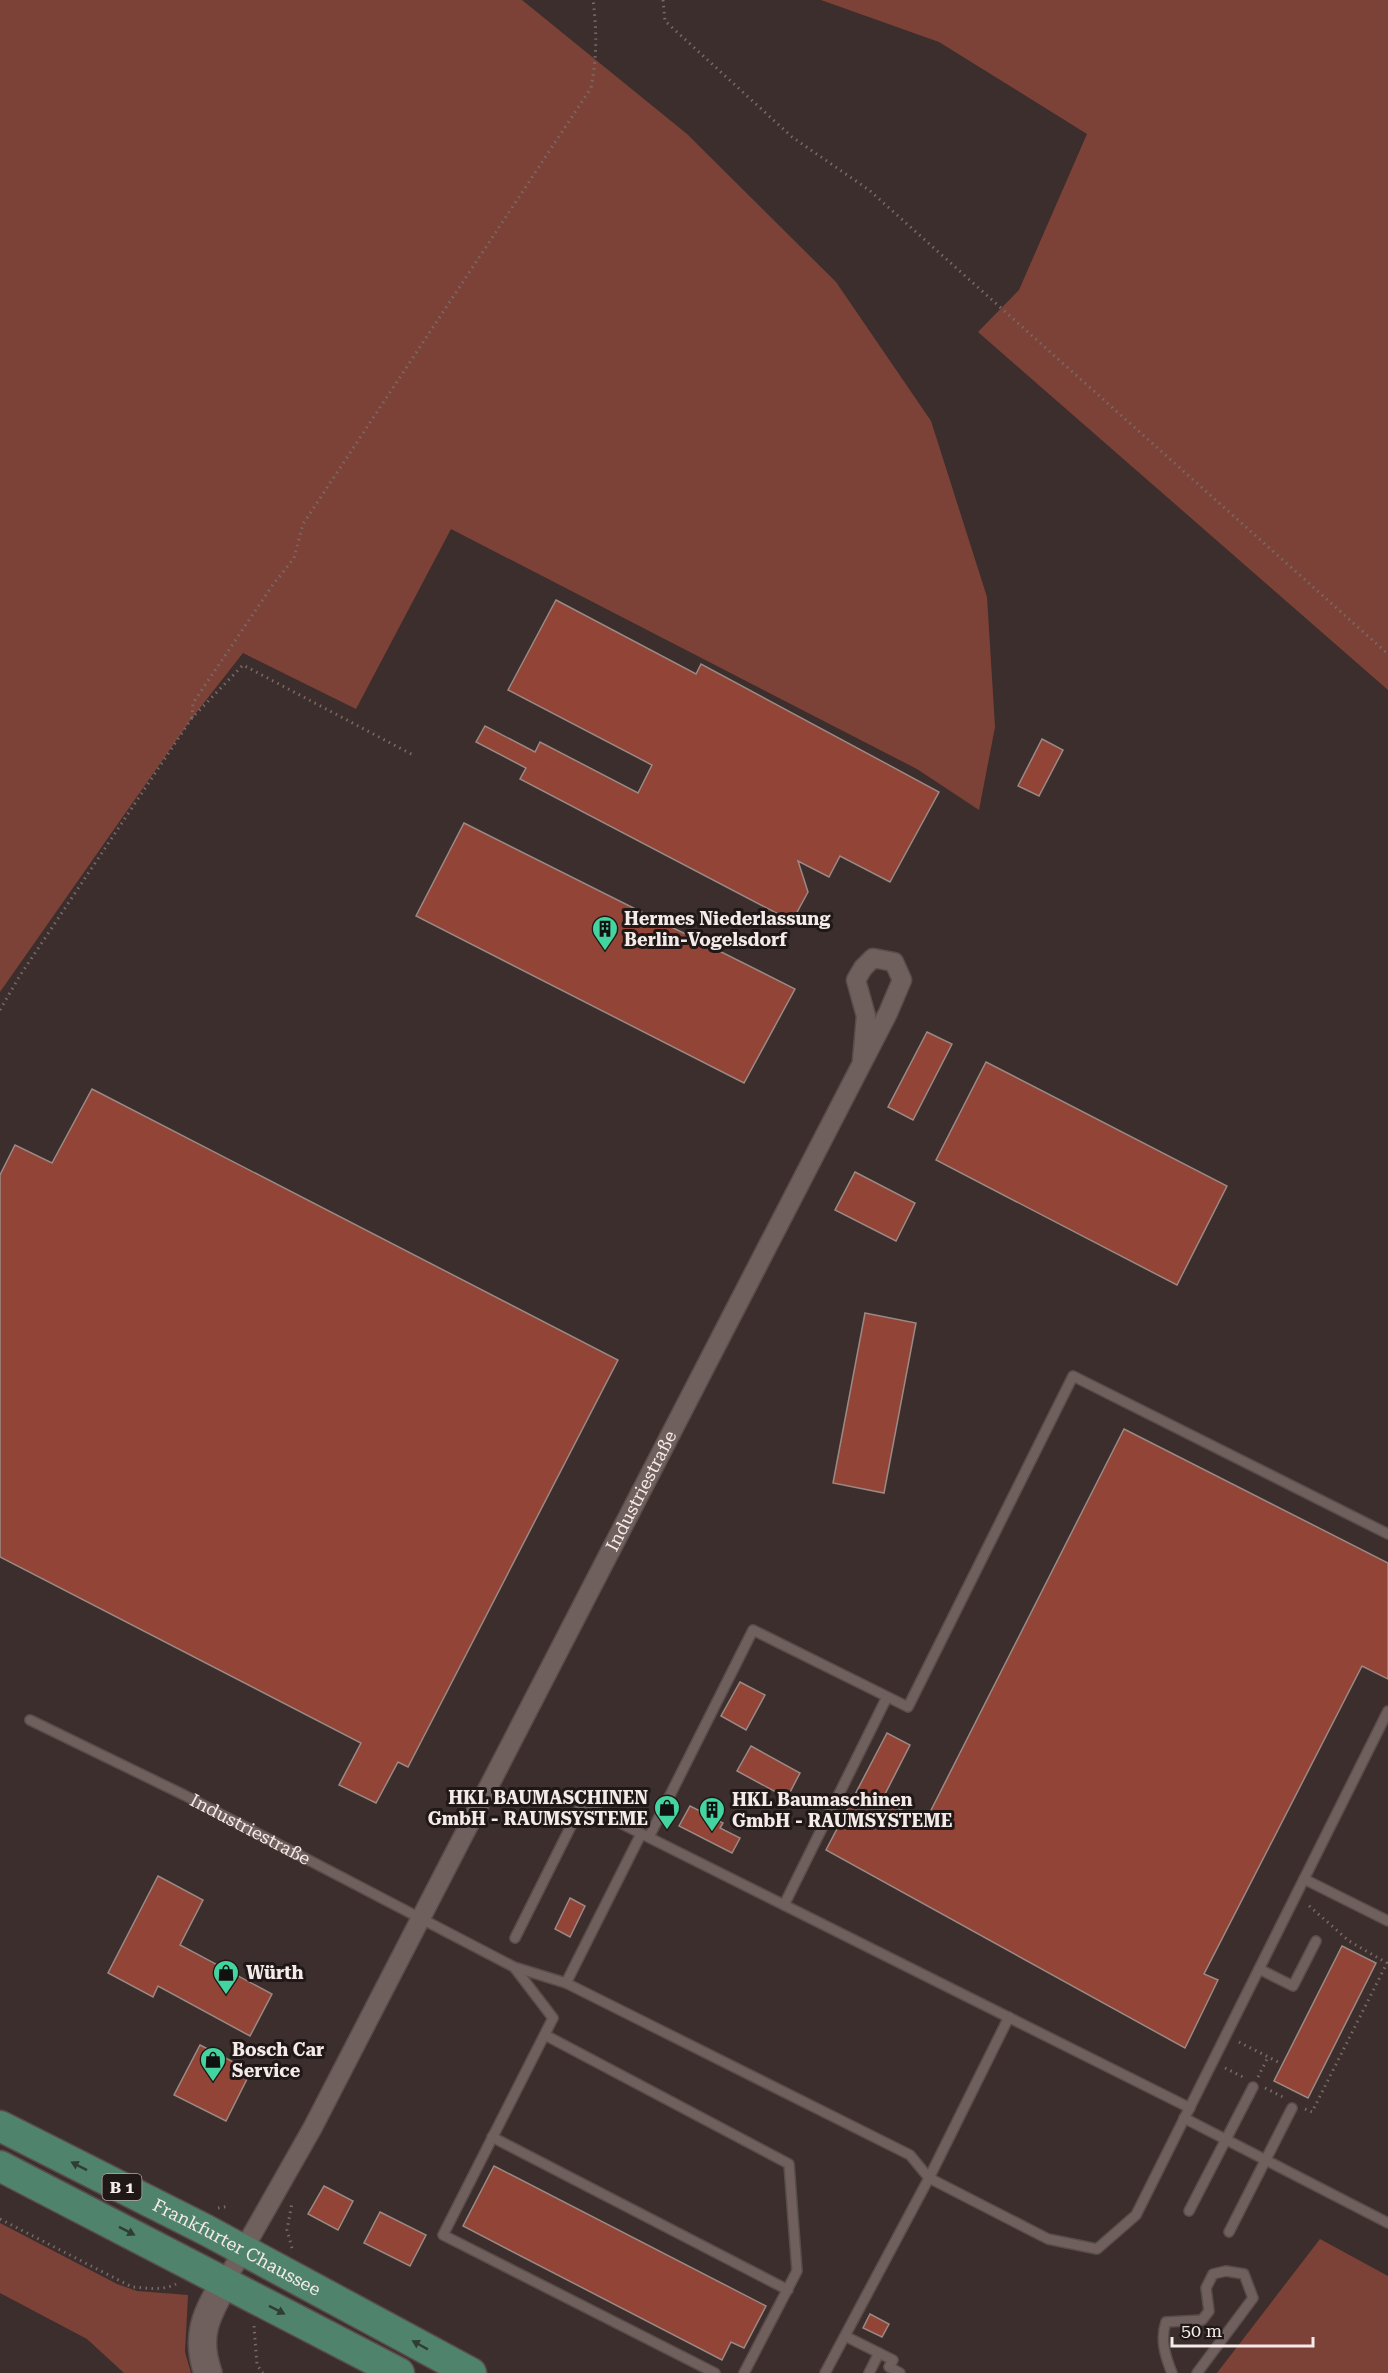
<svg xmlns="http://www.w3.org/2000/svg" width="1388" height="2373" font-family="'Roboto Serif',serif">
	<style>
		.green { fill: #7d4237 }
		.building { fill: #924437; stroke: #9a8985; stroke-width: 1.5 }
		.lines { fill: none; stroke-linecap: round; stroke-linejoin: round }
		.lane-casing { stroke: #594d4b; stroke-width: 12 }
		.street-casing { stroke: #594d4b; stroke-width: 21 }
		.secondary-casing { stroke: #594d4b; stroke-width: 30 }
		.primary-casing { stroke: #594d4b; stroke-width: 33 }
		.path { stroke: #776a68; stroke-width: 3; stroke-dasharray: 1.5 4.5; stroke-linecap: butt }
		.lane { stroke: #70605d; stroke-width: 9 }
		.street { stroke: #70605d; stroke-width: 18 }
		.secondary { stroke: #70605d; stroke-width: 27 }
		.primary { stroke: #50836b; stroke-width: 30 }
		.oneway { fill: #303d34 }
		.labels { text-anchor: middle; stroke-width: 6; stroke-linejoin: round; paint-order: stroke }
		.shield { fill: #1f1817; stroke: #b4aba9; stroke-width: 1.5 }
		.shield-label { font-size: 16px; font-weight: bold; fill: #f4eae8 }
		.poi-label { font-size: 18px; font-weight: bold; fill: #f4eae8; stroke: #1f1817; text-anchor: start }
		.street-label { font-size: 18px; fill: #f4eae8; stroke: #1f1817 }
	</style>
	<rect width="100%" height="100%" fill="#3c2e2c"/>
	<g class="green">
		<path d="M0,0h522l165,134 149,148 95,139 56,176 8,130 -16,83 -62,-41 -466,-240 -95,180 -113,-56 -51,65 -192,274z"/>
		<path d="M821,0h567v690l-410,-358 41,-42 68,-156 -148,-92z"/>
		<path d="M0,2223l117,61 20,7 51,4 -3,57 6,21h-67l-37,-34 -87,-46z"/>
		<path d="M1320,2239l68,37v97h-171z"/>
	</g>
	<g class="building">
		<path d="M556,600l140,74 5,-10 238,128 -49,90 -50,-26 -11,21 -31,-16 10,31 -12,22 -12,3 -264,-138 6,-11 -50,-26 9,-16 50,26 5,-10 98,51 14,-28 -144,-75z"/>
		<path d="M1042,739l21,11 -24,46 -21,-10z"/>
		<path d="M464,823l331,166 -51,94 -328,-167z"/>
		<path d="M927,1032l25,12 -39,76 -25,-13z"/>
		<path d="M986,1062l241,124 -50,99 -241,-125z"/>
		<path d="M92,1089l526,271 -210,407 -10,-5 -22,41 -37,-18 22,-42 -361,-186v-382l15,-30 37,18z"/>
		<path d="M855,1172l60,31 -19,38 -61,-31z"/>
		<path d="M865,1313l51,10 -32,170 -51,-10z"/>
		<path d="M1124,1429l264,134v116l-26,-13 -158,308 14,6 -33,68 -359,-198 61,-117 23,12 -28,55 43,22z"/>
		<path d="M740,1682l25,13 -19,35 -25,-14z"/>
		<path d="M751,1746l49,27 -13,25 -50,-27z"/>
		<path d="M690,1806l12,6 3,9 8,-3 10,5 -3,5 20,10 -8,15 -53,-27z"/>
		<path d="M158,1876l45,24 -23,45 92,49 -22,42 -92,-50 -5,11 -45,-24z"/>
		<path d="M570,1898l15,8 -15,31 -15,-8z"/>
		<path d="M1342,1946l34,17 -68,135 -34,-17z"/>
		<path d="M200,2045l51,26 -25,50 -52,-26z"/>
		<path d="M494,2166l272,140 -22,42 -13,-6 -9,18 -259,-134z"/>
		<path d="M324,2186l29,15 -15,29 -30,-16z"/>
		<path d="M380,2212l46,23 -16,31 -46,-23z"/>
		<path d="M870,2314l19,10 -7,13 -19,-9z"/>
	</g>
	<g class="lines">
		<defs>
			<g id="lane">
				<path id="s1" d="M30,1720l154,75 330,172 52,16 344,172 19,23 -104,195"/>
				<path d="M649,1837l104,-207 155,77 165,-331 315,158"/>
				<path d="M1304,1879l84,42"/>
				<path d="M784,1905l103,-208"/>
				<path d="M515,1938l67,-134 608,304"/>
				<path d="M514,1967l39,51 -110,217 272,138"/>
				<path d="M1259,1969l34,17 23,-45"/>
				<path d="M566,1983l75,-149"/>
				<path d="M1009,2017l-80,161 119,61 49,10 39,-34 252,-504"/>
				<path d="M545,2035l244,129 8,107 -53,102"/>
				<path d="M1184,2118l204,105"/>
				<path d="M492,2137l296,153"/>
				<path d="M1189,2211l64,-124"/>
				<path d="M1229,2232l63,-124"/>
				<path d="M845,2336l34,17"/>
				<path d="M869,2373l10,-20 14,7 -4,7 11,6"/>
				<path d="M1172,2373c-7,-17 -12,-34 -6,-51l36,-2 7,-9 -3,-23 7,-14 13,-3 18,3 9,24 -56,75"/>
			</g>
			<g id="street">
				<path id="s2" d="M225,2282l88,-155 575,-1114 14,-33 -8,-18 -21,-4 -10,10 -7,12 10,36 -4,45"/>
			</g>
			<path id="secondary" d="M208,2373c-13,-37 -2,-58 17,-91"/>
			<g id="primary">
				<path id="s3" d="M0,2126l206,104 265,143"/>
				<path d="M0,2166l399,207"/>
			</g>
		</defs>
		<use href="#lane" class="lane-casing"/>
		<use href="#street" class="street-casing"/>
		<use href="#secondary" class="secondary-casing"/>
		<use href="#primary" class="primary-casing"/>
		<g class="path">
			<path d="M663,0l2,21 127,116 77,53 519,464"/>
			<path d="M192,718l1,-15 79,-117 22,-28 9,-34 288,-436c6,-34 6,-55 2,-88"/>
			<path d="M0,1010l19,-33 173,-259 51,-53 170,90"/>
			<path d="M1239,2042l43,22"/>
			<path d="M1225,2068l18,9"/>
			<path d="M1258,2077l10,-20"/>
			<path d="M1265,2088l18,9"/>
			<path d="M1305,2109l7,3 75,-149 -38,-22 -42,-37"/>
			<path d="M218,2208l11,-2"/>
			<path d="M0,2219l132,68c15,1 30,4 44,-3"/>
			<path d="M292,2248l-5,-18 5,-27"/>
			<path d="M254,2326l3,39 6,8"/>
		</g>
		<use href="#lane" class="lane"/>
		<use href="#street" class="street"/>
		<use href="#secondary" class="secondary"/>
		<use href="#primary" class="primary"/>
	</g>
	<defs><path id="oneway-solid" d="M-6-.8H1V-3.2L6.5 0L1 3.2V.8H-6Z" transform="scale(1.5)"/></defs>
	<g class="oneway">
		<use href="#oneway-solid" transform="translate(79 2166) rotate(-153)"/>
		<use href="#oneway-solid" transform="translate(127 2231) rotate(27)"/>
		<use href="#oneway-solid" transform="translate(277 2310) rotate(27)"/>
		<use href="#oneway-solid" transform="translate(420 2345) rotate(-151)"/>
	</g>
	<defs>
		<symbol id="building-pin" viewBox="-11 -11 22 30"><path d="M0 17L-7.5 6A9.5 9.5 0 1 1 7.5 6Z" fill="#44d49f" stroke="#1f1817"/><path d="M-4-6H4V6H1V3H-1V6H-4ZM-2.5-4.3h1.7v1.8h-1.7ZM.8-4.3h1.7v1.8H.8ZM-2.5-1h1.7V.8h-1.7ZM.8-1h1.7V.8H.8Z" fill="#111"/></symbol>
		<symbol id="shop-pin" viewBox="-11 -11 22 30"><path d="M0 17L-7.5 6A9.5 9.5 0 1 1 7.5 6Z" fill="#44d49f" stroke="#1f1817"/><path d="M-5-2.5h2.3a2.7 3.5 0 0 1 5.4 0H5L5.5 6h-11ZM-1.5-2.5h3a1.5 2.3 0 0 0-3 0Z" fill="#111"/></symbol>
	</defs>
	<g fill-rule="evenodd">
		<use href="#building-pin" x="590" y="914" width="30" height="40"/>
		<use href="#shop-pin" x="652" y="1793" width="30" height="40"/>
		<use href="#building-pin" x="697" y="1795" width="30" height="40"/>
		<use href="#shop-pin" x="211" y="1958" width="30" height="40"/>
		<use href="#shop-pin" x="198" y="2045" width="30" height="40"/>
	</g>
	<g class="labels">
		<rect class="shield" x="102.5" y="2174" width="39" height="26" rx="4.5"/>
		<g class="shield-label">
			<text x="122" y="2193">B 1</text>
		</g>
		<g class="poi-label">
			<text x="624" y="925">Hermes Niederlassung<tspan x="624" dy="21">Berlin-Vogelsdorf</tspan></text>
			<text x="648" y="1804" text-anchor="end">HKL BAUMASCHINEN<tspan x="648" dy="21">GmbH - RAUMSYSTEME</tspan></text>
			<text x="732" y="1806">HKL Baumaschinen<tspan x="732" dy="21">GmbH - RAUMSYSTEME</tspan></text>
			<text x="246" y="1979">Würth</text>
			<text x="232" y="2056">Bosch Car<tspan x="232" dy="21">Service</tspan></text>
		</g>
		<g class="street-label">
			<text dy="6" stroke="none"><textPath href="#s2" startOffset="894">Industriestraße</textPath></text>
			<text dy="6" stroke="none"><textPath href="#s1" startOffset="246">Industriestraße</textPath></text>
			<text dy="6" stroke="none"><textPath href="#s3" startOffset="266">Frankfurter Chaussee</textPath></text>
		</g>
	</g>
	<path d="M1172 2337v9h141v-9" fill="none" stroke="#f4eae8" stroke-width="3"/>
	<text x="1181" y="2337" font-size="18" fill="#f4eae8" stroke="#1f1817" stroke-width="4.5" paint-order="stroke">50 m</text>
</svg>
